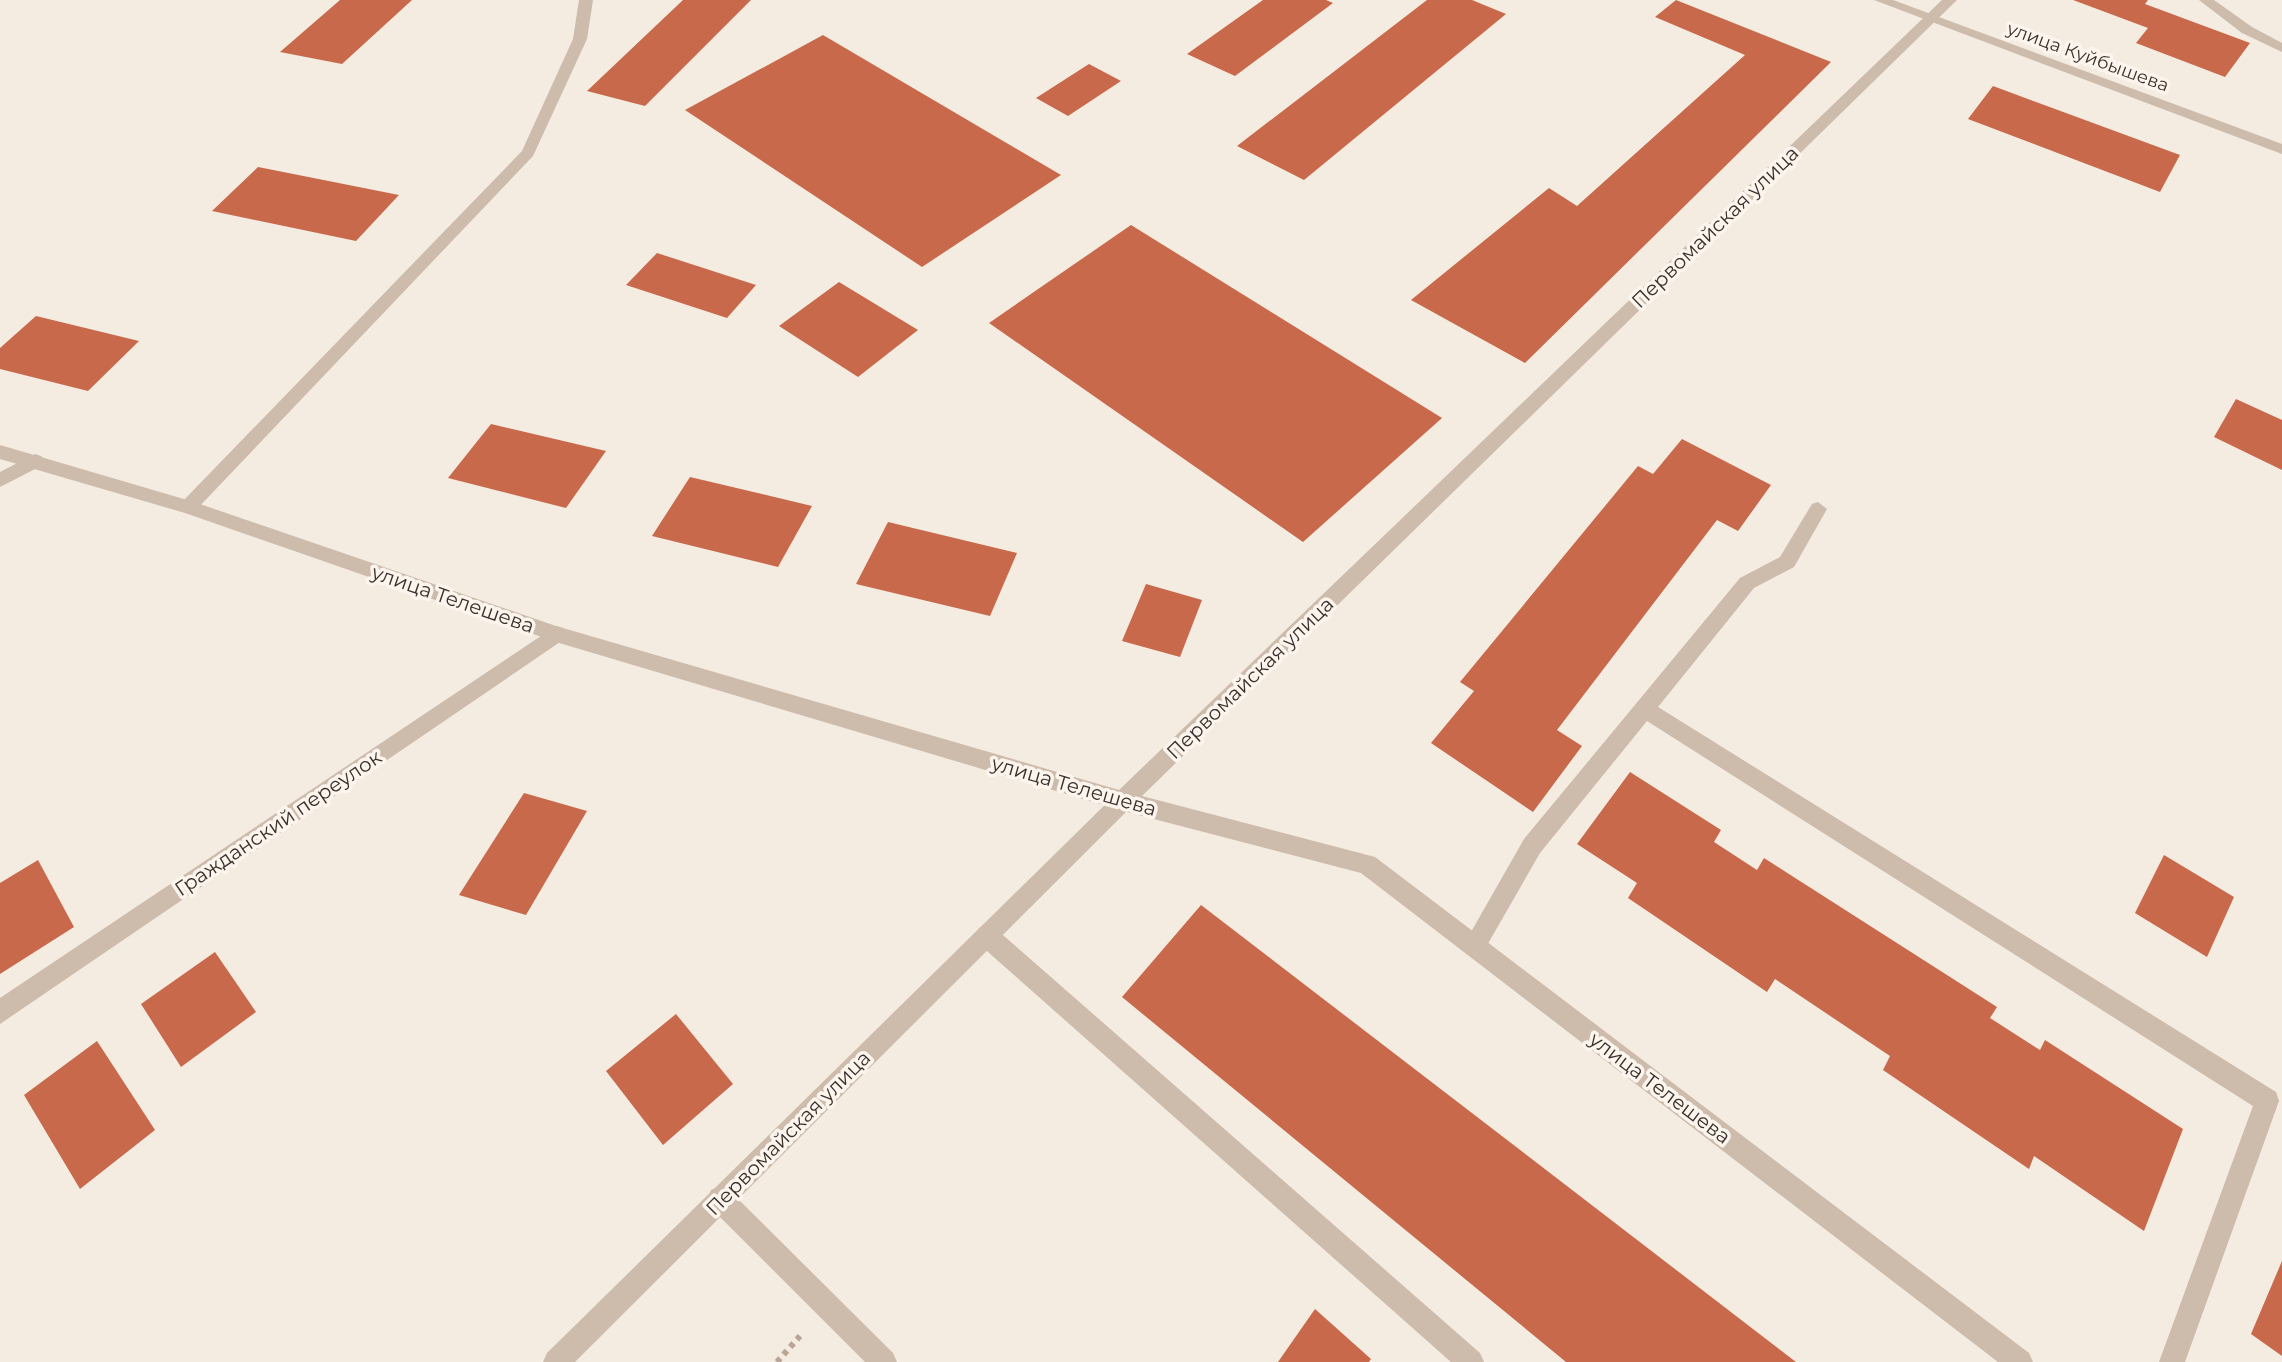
<svg xmlns="http://www.w3.org/2000/svg" width="2282" height="1362" font-family="Montserrat,sans-serif">
	<style>
		.building { fill: #c8694b }
		.lines { fill: none; stroke-linecap: round; stroke-linejoin: round }
		.path { stroke: #b9a596; stroke-width: 6; stroke-dasharray: 5 5; stroke-linecap: butt }
		.service { fill: #cdbbac; fill-rule: evenodd }
		.minor { fill: #cdbbac; fill-rule: evenodd }
		.tertiary { fill: #cdbbac; fill-rule: evenodd }
		.labels { text-anchor: middle; stroke-width: 7; stroke-linejoin: round; paint-order: stroke }
		.far-street-label { font-size: 18px; fill: #3b302b; stroke: #fbf5ee }
		.street-label { font-size: 20px; fill: #3b302b; stroke: #fbf5ee }
	</style>
	<rect width="100%" height="100%" fill="#f4ebe1"/>
	<g class="building">
		<path d="M340,0h72l-70,64 -62,-12z"/>
		<path d="M683,0h68l-106,106 -58,-15z"/>
		<path d="M1263,0h63l7,3 -98,73 -48,-22z"/>
		<path d="M1427,0h45l34,14 -202,166 -67,-34z"/>
		<path d="M1676,0l155,62 -306,301 -114,-63 138,-112 28,18 168,-151 -90,-38z"/>
		<path d="M2073,0h75l-3,4 105,39 -25,34 -89,-34 12,-15z"/>
		<path d="M823,35l238,140 -139,92 -237,-157z"/>
		<path d="M1089,64l32,17 -53,35 -32,-18z"/>
		<path d="M1993,86l187,69 -20,37 -192,-73z"/>
		<path d="M258,167l141,28 -43,46 -144,-30z"/>
		<path d="M1131,225l311,193 -139,124 -314,-219z"/>
		<path d="M657,253l99,32 -29,33 -101,-33z"/>
		<path d="M839,282l79,48 -60,47 -79,-51z"/>
		<path d="M36,316l103,25 -51,50 -88,-22v-21z"/>
		<path d="M2236,399l46,21v50l-68,-33z"/>
		<path d="M491,424l115,27 -40,57 -118,-30z"/>
		<path d="M1682,439l89,46 -33,46 -21,-11 -160,210 25,16 -49,66 -102,-69 43,-52 -14,-9 178,-216 15,8z"/>
		<path d="M690,477l122,29 -34,61 -126,-31z"/>
		<path d="M888,522l129,31 -27,63 -134,-32z"/>
		<path d="M1146,584l56,16 -22,57 -58,-16z"/>
		<path d="M1630,772l91,58 -7,12 43,28 7,-12 233,149 -7,11 50,32 5,-10 138,89 -39,102 -110,-75 -5,13 -146,-99 7,-14 -115,-77 -8,13 -139,-94 9,-15 -60,-39z"/>
		<path d="M524,793l63,18 -61,104 -67,-20z"/>
		<path d="M2164,855l70,42 -27,60 -72,-44z"/>
		<path d="M38,860l36,67 -74,47v-91z"/>
		<path d="M1201,905l595,457h-230l-444,-365z"/>
		<path d="M215,952l41,60 -75,55 -40,-63z"/>
		<path d="M676,1014l57,70 -70,61 -57,-74z"/>
		<path d="M97,1041l58,89 -75,59 -56,-94z"/>
		<path d="M2282,1261v95l-31,-22z"/>
		<path d="M1315,1309l56,50 -2,3h-91z"/>
	</g>
	<g class="lines">
		<path class="path" d="M777,1362l23,-26"/>
		<g class="service">
			<path d="M579,0h14l-6,39 -54,117 -339,356h-12l-3,-5 3,-5 340,-351 51,-112z"/>
			<path d="M2199,0h15l38,27 30,16v9l-40,-19z"/>
			<path d="M1818,502l9,7 -33,58 -40,21 -96,119 618,385 3,9 -94,261h-26l94,-256 -606,-385 -107,132 -58,101 -8,3 -8,-3 -3,-8 61,-107 216,-261 40,-21 32,-53z"/>
			<path d="M987,925l8,3 485,425 4,9h-33l-472,-418 -3,-8 3,-8z"/>
			<path d="M720,1186l9,4 164,163 4,9h-32l-154,-154 -4,-9 4,-9z"/>
		</g>
		<g class="minor">
			<path d="M1874,0h19l389,144v10z"/>
			<path d="M35,454l6,2 3,5 -3,5 -41,21v-15z"/>
			<path d="M556,626l7,2 3,6 -3,6 -563,384v-26z"/>
			<path d="M1123,791l7,3 4,7 -4,7 -555,554h-32l4,-9 569,-559z"/>
		</g>
		<path class="tertiary" d="M1942,0h15l-815,796 233,61 654,496 4,9h-35l-637,-489 -238,-62 -567,-169 -371,-129 -185,-54v-14l194,57 362,124 563,164z"/>
	</g>
	<g class="labels">
		<g class="far-street-label">
			<text transform="translate(2088 57) rotate(20)" y="6">улица Куйбышева</text>
		</g>
		<g class="street-label">
			<text transform="translate(1715 227) rotate(-44)" y="7">Первомайская улица</text>
			<text transform="translate(453 599) rotate(19)" y="7">улица Телешева</text>
			<text transform="translate(1250 678) rotate(-44)" y="7">Первомайская улица</text>
			<text transform="translate(1074 786) rotate(16)" y="7">улица Телешева</text>
			<text transform="translate(278 823) rotate(-34)" y="7">Гражданский переулок</text>
			<text transform="translate(1660 1088) rotate(37)" y="7">улица Телешева</text>
			<text transform="translate(788 1133) rotate(-45)" y="7">Первомайская улица</text>
		</g>
	</g>
</svg>
